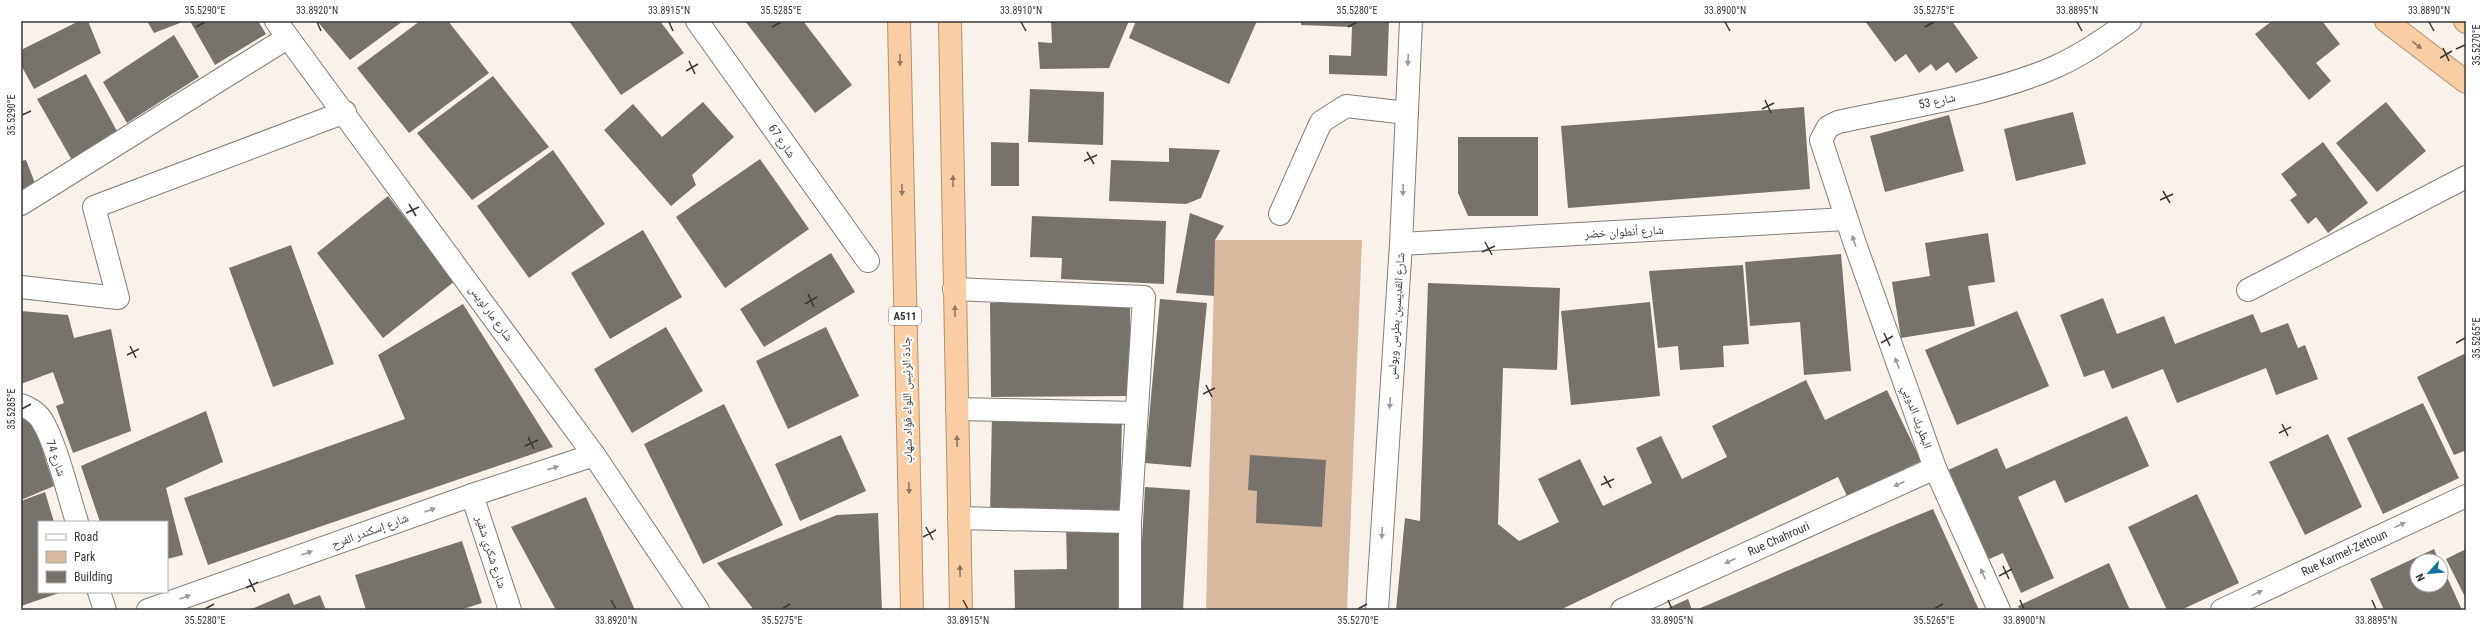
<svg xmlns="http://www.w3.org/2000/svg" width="2487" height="631" font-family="'Roboto Condensed','Noto Naskh Arabic',sans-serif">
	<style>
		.green { fill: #d6b99e }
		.building { fill: #78726c }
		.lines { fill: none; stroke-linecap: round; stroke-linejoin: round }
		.service-casing { stroke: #837d77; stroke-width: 24 }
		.pedestrian-casing { stroke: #837d77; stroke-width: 24 }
		.minor-casing { stroke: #837d77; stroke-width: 24 }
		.tertiary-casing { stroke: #837d77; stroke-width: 24 }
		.trunk-casing { stroke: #b6916d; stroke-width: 24 }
		.service { stroke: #fff; stroke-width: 22 }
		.pedestrian { stroke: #fff; stroke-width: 22 }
		.minor { stroke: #fff; stroke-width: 22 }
		.tertiary { stroke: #fff; stroke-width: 22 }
		.trunk { stroke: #facea2; stroke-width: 22 }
		.oneway { fill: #907a66 }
		.oneway2 { fill: #9c9a9a }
		.ticks { fill: none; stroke: #393634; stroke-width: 1.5 }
		.labels { text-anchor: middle; stroke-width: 4; stroke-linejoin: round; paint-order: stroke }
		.shield { fill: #fff; stroke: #747271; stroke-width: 1 }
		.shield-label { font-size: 11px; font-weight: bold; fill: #393634 }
		.street-label { font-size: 12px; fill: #393634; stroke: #fff }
		.neatline { fill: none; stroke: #393634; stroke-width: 1.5 }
		.ticks-label { font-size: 10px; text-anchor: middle; fill: #393634 }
	</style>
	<rect width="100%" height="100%" fill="#f9f2eb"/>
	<path class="green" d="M1215,240h147l-15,370h-141z"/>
	<g class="building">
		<path d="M79,21h9l13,32 -67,36 -13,-24v-15z"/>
		<path d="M147,21h38l-31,12z"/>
		<path d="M190,21h68l8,13 -51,31z"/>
		<path d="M317,21h86l-53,39z"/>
		<path d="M420,21h28l41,52 -80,60 -52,-65z"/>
		<path d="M569,21h91l24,32 -63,42z"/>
		<path d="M745,21h58l49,64 -37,28z"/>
		<path d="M1051,21h78l-20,47 -69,1 -2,-27 14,1z"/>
		<path d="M1136,21h121l-28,63 -100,-46z"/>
		<path d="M1301,21h88l-2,55 -58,-2v-19l22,1 1,-29 -51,-2z"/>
		<path d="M1865,21h87l26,37 -22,15 -8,-11 -12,9 -5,-7 -12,9 -13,-19 -11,8z"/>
		<path d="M2272,21h50l18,23 -24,19 15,18 -22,19 -54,-66z"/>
		<path d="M174,35l25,42 -72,46 -24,-41z"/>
		<path d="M86,74l32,59 -45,29 -36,-63z"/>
		<path d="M493,76l56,71 -77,53 -55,-67z"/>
		<path d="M1030,89l74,3 -1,53 -75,-3z"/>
		<path d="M703,102l31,35 -42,38 4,10 -25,21 -67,-76 29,-26 29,33z"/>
		<path d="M2386,102l40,49 -49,41 -41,-49z"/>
		<path d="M1804,107l6,82 -242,19 -7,-82z"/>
		<path d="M2073,112l13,52 -70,17 -12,-52z"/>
		<path d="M1949,115l15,56 -79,21 -15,-56z"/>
		<path d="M1458,137h80v79h-70l-10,-23z"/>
		<path d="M991,142l28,1v43h-28z"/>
		<path d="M2323,142l45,61 -40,30 -12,-16 -8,7 -18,-24 7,-5 -16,-21z"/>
		<path d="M1169,148l51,2 -19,48 -15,6 -77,-3 2,-41 58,2z"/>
		<path d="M553,150l52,74 -76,54 -52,-72z"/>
		<path d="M760,159l49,70 -84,59 -49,-71z"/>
		<path d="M26,160l9,23 -14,13v-35z"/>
		<path d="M388,196l67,85 -72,57 -66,-85z"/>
		<path d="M1190,213l34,13 -9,14 -1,56 -38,-3z"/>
		<path d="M1032,216l134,5 -2,63 -103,-5 1,-21 -32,-1z"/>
		<path d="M643,230l39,67 -72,42 -39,-66z"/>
		<path d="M1988,233l7,49 -27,4 7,40 -74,12 -9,-56 38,-6 -5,-33z"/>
		<path d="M291,245l43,119 -61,23 -44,-119z"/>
		<path d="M831,253l24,39 -91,55 -24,-38z"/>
		<path d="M1841,254l10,117 -47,4 -4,-53 -50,4 -5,-64z"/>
		<path d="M1743,265l6,79 -26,2 1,21 -44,3 -2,-24 -20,2 -9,-77z"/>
		<path d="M1428,283l132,5 -3,82 -54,-2 -5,156 21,17 40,-19 -21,-43 42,-20 23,47 49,-23 -16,-35 25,-12 21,43 45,-22 -15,-31 94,-46 19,40 62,-30 34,71 -74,35 -9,-19 -278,133h-164l9,-92 15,3z"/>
		<path d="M2103,298l14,36 47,-18 11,28 78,-30 8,19 27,-10 10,25 7,-3 13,34 -42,16 -10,-27 -89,35 -14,-34 -51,20 -8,-19 -20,7 -24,-62z"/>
		<path d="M1160,299l47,4 -16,164 -46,-4z"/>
		<path d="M1650,302l10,94 -89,9 -10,-94z"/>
		<path d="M990,303h140v93l-139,1z"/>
		<path d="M463,304l90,143 -345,118 -24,-67 221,-79 -27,-64z"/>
		<path d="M21,311l47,4 6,23 37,-9 20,102 -58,22 -17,-47 8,-3 -11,-31 -32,12z"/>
		<path d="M2017,311l32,75 -92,39 -32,-75z"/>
		<path d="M666,327l37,64 -71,42 -38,-64z"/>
		<path d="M826,327l33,69 -71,33 -32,-68z"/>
		<path d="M2466,353v102l-2,-4 -10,4 -37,-78z"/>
		<path d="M2423,403l36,75 -76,36 -36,-76z"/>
		<path d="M724,404l59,121 -80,39 -59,-120z"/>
		<path d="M206,411l17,51 -57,26 17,67 -16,4v-37h-67l-19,-56z"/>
		<path d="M992,413l130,3 -2,101 -130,-3z"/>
		<path d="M2127,416l22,50 -84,37 -10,-23 -37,17 36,81 -33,15 -18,-40 -16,7 -41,-89 51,-23 9,21z"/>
		<path d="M21,417l13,7 20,62 -33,14z"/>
		<path d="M2328,434l34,73 -57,28 -36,-73z"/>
		<path d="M841,435l25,56 -66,30 -25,-57z"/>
		<path d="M1250,455l76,5 -4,67 -66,-4 1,-32 -9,-1z"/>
		<path d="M1145,487l45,3 -7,120h-45z"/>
		<path d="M45,492l9,30h-15v70h23l-41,14v-105z"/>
		<path d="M2197,494l42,89 -58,27h-14l-39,-83z"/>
		<path d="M586,497l49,113h-79l-45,-83z"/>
		<path d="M1933,509l46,101h-283l196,-84z"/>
		<path d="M878,513l4,97h-128l-37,-47 120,-48z"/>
		<path d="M1123,524l3,86h-111l-1,-40 53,-1 -1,-44z"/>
		<path d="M462,541l20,62 -22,7h-94l-11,-35z"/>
		<path d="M2434,549l5,12h-22v24h24v-21l21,46h-78l-14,-31z"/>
		<path d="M2466,549v50l-20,-40z"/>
		<path d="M2109,563l21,47h-110l-2,-4z"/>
		<path d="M289,593l5,12 26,-10 6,15h-77z"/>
		<path d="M1688,599l4,11h-28z"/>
	</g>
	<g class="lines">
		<defs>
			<g id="service">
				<path d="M1280,214l41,-92 25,-16 61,7"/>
				<path d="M2248,290l218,-113"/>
			</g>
			<g id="pedestrian">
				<path d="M21,204l266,-166"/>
				<path d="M21,287l97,11 -24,-91 251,-95"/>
				<path d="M954,289l190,8 -14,225v88"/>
				<path d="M21,405c7,2 16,8 20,14 15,23 27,75 36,103"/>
				<path d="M957,409l179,4"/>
				<path d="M959,518l171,4"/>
				<path d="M99,592l6,18"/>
			</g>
			<g id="minor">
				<path d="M697,21l171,240"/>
				<path d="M1401,244l445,-25"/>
				<path d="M472,495l38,115"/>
				<path d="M148,610l324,-115 122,-40"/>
				<path d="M1377,610l24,-366 10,-223"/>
				<path id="s1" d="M1622,610l313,-142"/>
				<path d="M1999,610l-64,-142 -81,-227 -33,-101 7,-13 10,-5c69,-15 153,-27 217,-55 27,-12 51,-29 75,-46"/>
				<path id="s2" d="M2222,610l244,-114"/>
			</g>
			<path id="tertiary" d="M276,21l318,434 104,155"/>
			<g id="trunk">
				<path d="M899,21l13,589"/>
				<path d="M950,21l11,589"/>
				<path d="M2386,21l80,61"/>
				<path d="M2465,21l1,1"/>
			</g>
		</defs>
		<use href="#service" class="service-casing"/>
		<use href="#pedestrian" class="pedestrian-casing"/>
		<use href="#minor" class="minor-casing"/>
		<use href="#tertiary" class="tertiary-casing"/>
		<use href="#trunk" class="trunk-casing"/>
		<use href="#service" class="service"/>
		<use href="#pedestrian" class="pedestrian"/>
		<use href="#minor" class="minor"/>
		<use href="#tertiary" class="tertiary"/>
		<use href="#trunk" class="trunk"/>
	</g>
	<defs><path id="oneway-solid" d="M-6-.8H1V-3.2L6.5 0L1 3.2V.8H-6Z"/></defs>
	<g class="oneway">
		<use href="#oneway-solid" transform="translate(2417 45) rotate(37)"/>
		<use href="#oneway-solid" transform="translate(900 60) rotate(89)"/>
		<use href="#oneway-solid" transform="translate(953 181) rotate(-91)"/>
		<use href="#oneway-solid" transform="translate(902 190) rotate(89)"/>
		<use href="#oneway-solid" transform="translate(955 311) rotate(-91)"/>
		<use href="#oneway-solid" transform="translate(957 441) rotate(-91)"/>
		<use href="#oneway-solid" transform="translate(909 488) rotate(88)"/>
		<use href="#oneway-solid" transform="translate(960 571) rotate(-91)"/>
	</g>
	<g class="oneway2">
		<use href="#oneway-solid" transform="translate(1408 60) rotate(93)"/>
		<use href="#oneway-solid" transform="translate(1403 190) rotate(92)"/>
		<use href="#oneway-solid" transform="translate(1854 241) rotate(-109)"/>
		<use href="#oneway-solid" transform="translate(1897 363) rotate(-110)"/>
		<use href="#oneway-solid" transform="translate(1390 403) rotate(94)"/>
		<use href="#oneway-solid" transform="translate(553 468) rotate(-18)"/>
		<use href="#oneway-solid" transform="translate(1899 484) rotate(156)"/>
		<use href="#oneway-solid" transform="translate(430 510) rotate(-20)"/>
		<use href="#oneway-solid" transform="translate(2400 525) rotate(-24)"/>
		<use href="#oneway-solid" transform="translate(1382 533) rotate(94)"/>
		<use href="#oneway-solid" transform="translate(307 553) rotate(-20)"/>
		<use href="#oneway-solid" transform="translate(1730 561) rotate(156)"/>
		<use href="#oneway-solid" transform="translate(1983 574) rotate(-114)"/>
		<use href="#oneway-solid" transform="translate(2257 593) rotate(-26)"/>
		<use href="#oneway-solid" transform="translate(185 597) rotate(-20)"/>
	</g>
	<path class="ticks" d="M317,22l4,9M669,22l4,9M1021,22l5,9M1725,22l5,9M2077,22l5,9M2429,22l5,9M196,27l9,-5M772,27l9,-5M1348,27l9,-5M1925,27l9,-5M2443,48l6,13M2456,49l9,-4M2440,58l12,-7M689,61l6,13M686,71l12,-7M1765,100l6,13M1762,109l12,-6M22,115l9,-4M1087,152l7,12M1084,161l13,-6M2163,191l7,12M2160,200l13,-6M409,204l7,12M406,213l13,-6M1485,242l7,13M1482,252l13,-6M808,294l6,13M805,304l12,-7M1884,333l6,13M1881,343l12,-7M2456,343l9,-5M130,346l6,12M127,355l12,-6M1206,385l6,12M1203,394l12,-6M22,409l9,-5M2282,424l6,12M2279,433l12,-6M528,437l6,12M525,446l13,-6M1604,476l7,12M1601,485l13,-6M926,527l7,13M923,537l13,-7M2003,566l6,13M1999,576l13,-7M249,579l6,13M246,588l12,-6M611,600l5,9M963,600l5,9M1668,600l4,9M2020,600l4,9M2372,600l4,9M205,609l9,-5M782,609l8,-5M1358,609l9,-5M1934,609l9,-5"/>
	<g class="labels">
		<rect class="shield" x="889" y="307" width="32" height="18" rx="3"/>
		<g class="shield-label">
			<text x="905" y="320">A511</text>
		</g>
		<g class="street-label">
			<text transform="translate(1937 101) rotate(-12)" y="4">شارع 53</text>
			<text transform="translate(782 141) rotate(55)" y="4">شارع 67</text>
			<text transform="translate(1624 232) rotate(-3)" y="4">شارع أنطوان خضر</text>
			<text transform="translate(491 313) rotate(54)" y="4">شارع مار لويس</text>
			<text transform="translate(1396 316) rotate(-86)" y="4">شارع القديسين بطرس وبولس</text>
			<text transform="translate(907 400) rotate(-91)" y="4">جادة الرئيس اللواء فؤاد شهاب</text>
			<text transform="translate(1917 417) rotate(70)" y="4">البطريك الدويي</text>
			<text transform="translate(56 458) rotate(71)" y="4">شارع 74</text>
			<text transform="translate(370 531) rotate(-20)" y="4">شارع إسكندر الفرح</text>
			<text dy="4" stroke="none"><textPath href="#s1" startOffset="172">Rue Chahrouri</textPath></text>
			<text transform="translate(491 552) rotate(72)" y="4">شارع شكري شقير</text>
			<text dy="4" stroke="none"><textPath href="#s2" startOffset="135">Rue Karmel-Zettoun</textPath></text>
		</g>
	</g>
	<rect width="2487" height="631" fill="none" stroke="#ffffff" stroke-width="44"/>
	<rect x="38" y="521" width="130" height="72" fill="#ffffff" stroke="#b0afae"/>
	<rect x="46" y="534" width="20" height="6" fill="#ffffff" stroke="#b0afae"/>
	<text x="74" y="541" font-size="12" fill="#393634">Road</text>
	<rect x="46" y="551" width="20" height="12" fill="#d6b99e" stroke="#b0afae"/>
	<text x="74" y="561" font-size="12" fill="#393634">Park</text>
	<rect x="46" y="571" width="20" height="12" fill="#78726c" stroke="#b0afae"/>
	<text x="74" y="581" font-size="12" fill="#393634">Building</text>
	<g transform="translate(2429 573) rotate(243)"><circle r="19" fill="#ffffff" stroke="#b0afae"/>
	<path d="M0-3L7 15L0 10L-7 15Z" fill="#1474a1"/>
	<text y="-6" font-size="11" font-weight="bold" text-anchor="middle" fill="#393634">N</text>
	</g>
	<rect x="22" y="22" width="2443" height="587" class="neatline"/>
	<g class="ticks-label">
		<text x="205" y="14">35.5290°E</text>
		<text x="317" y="14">33.8920°N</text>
		<text x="669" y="14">33.8915°N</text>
		<text x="781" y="14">35.5285°E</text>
		<text x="1021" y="14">33.8910°N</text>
		<text x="1357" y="14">35.5280°E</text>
		<text x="1725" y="14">33.8900°N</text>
		<text x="1934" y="14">35.5275°E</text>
		<text x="2077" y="14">33.8895°N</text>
		<text x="2429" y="14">33.8890°N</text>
		<text transform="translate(2476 45) rotate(-90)" y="4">35.5270°E</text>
		<text transform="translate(11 115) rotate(-90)" y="4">35.5290°E</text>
		<text transform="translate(2476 338) rotate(-90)" y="4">35.5265°E</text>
		<text transform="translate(11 409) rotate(-90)" y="4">35.5285°E</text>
		<text x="205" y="624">35.5280°E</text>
		<text x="616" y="624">33.8920°N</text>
		<text x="782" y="624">35.5275°E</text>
		<text x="968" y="624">33.8915°N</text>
		<text x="1358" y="624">35.5270°E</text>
		<text x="1672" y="624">33.8905°N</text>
		<text x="1934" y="624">35.5265°E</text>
		<text x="2024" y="624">33.8900°N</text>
		<text x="2376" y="624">33.8895°N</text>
	</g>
</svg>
